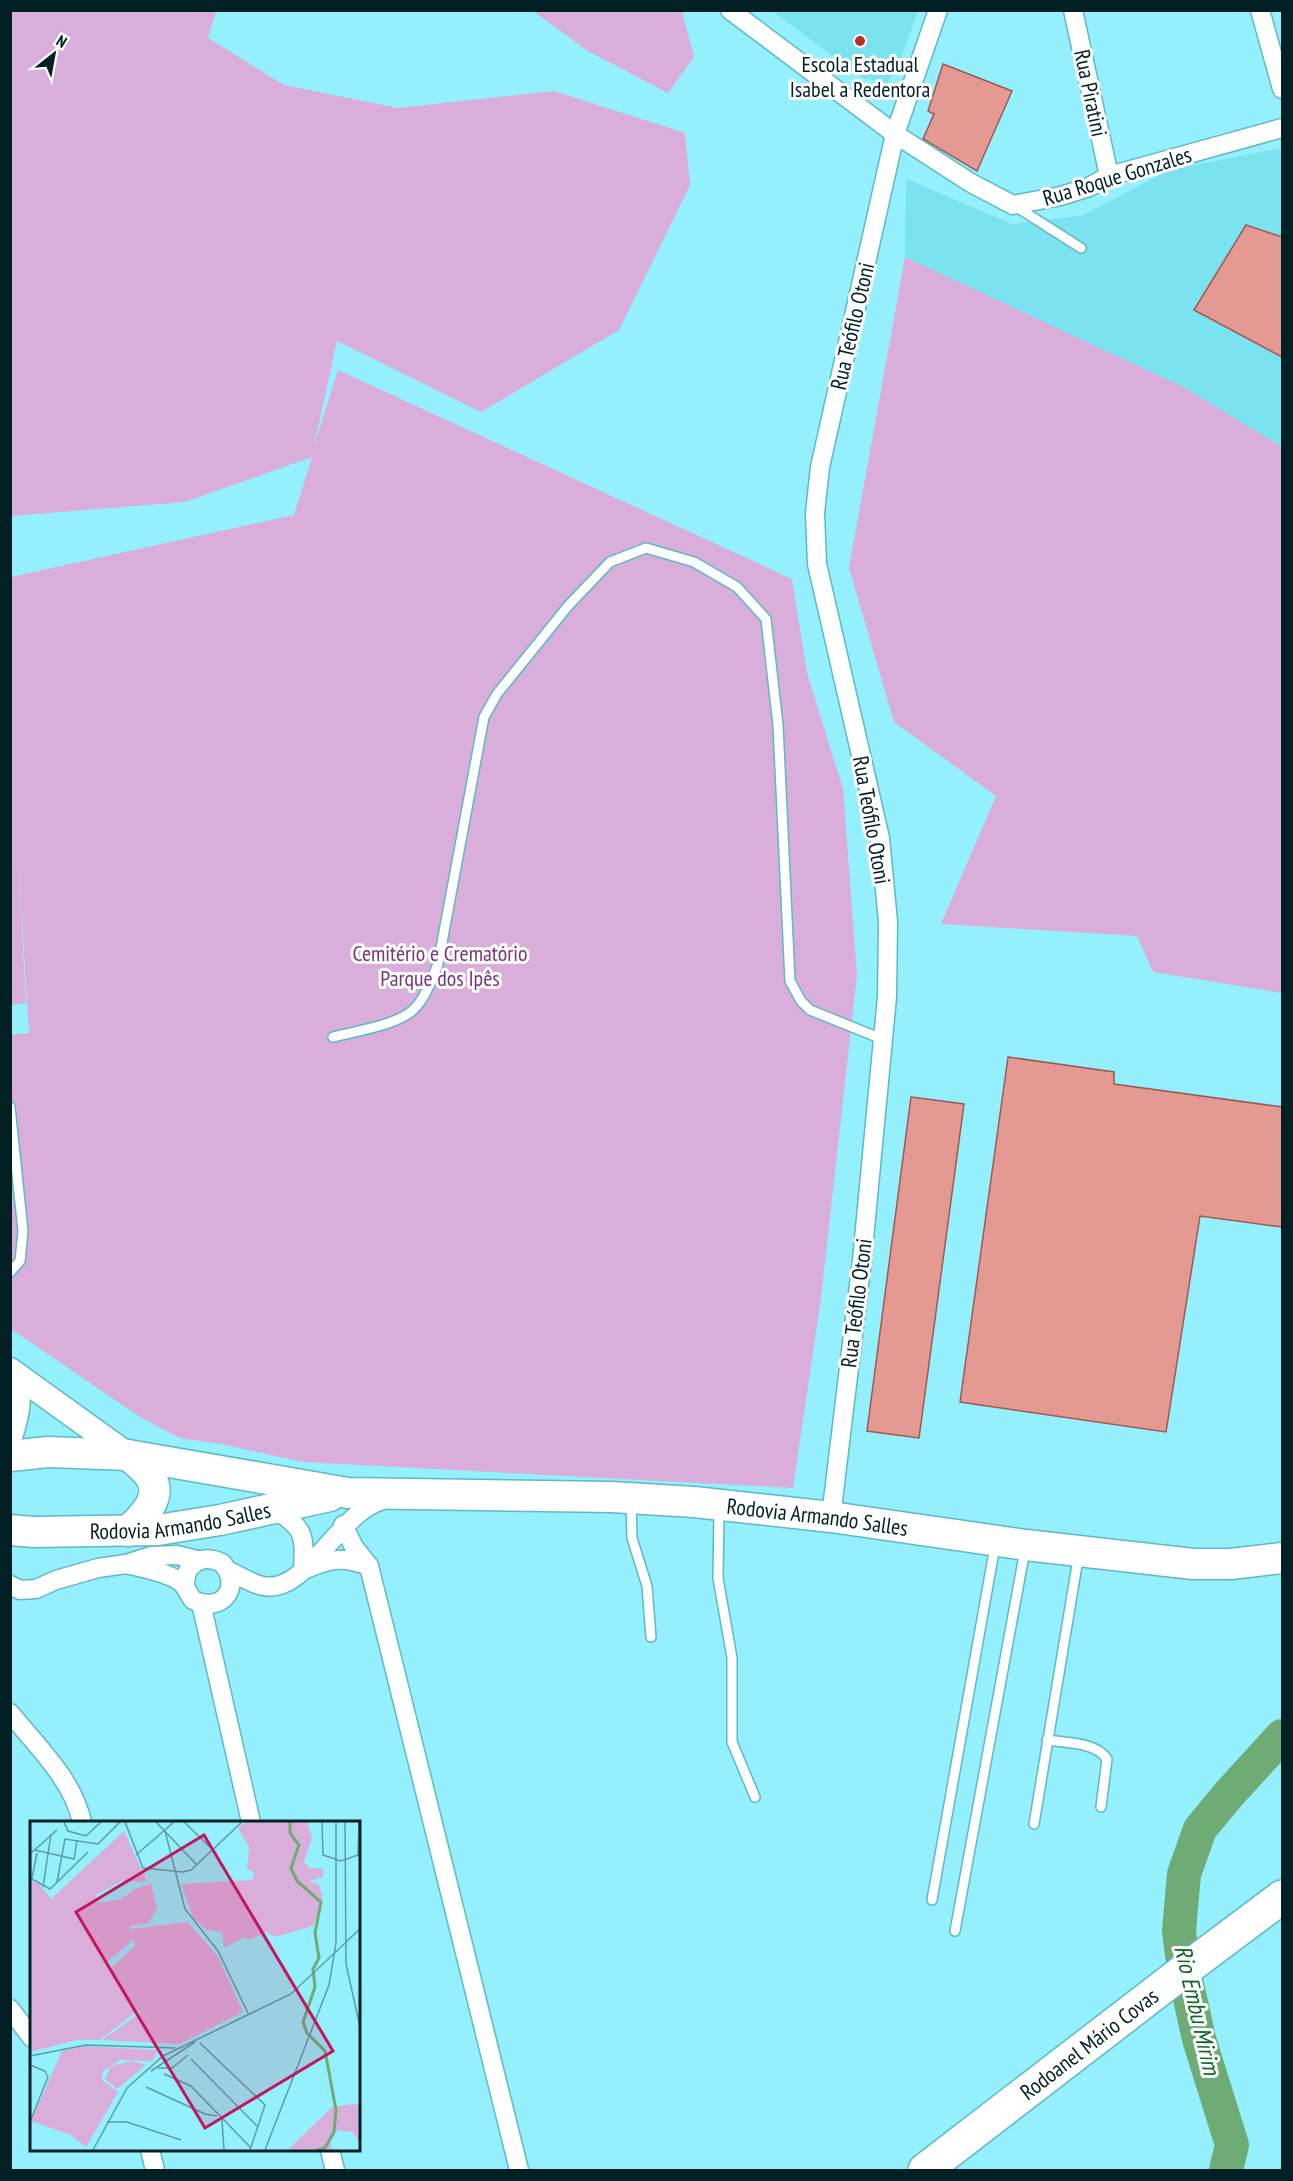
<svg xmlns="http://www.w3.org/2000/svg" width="1293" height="2181" font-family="'PT Sans Narrow',sans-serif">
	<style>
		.built { fill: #7be2ef }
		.green { fill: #daaeda }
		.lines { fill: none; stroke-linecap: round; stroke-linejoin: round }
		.river { stroke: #6fab74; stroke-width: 34 }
		.building { fill: #e49a92; stroke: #9d5a53; stroke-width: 1.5 }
		.service-casing { stroke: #5cb9c5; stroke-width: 12 }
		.minor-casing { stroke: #5cb9c5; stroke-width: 21 }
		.tertiary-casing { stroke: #5cb9c5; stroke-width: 27 }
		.primary-casing { stroke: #5cb9c5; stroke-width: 33 }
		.motorway-casing { stroke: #5cb9c5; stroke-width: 36 }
		.service { stroke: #fff; stroke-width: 9 }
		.minor { stroke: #fff; stroke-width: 18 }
		.tertiary { stroke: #fff; stroke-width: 24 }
		.primary { stroke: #fff; stroke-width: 30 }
		.motorway { stroke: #fff; stroke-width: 33 }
		.poi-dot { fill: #bb2c2b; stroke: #fff; stroke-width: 2 }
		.labels { text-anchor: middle; stroke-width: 6; stroke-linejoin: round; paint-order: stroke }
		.poi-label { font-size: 22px; fill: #022024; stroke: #fff }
		.street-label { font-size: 22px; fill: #022024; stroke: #fff }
		.park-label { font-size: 22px; fill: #773479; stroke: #fff }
		.water-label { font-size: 24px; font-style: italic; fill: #0c6924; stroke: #fff }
		.inset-river { fill: none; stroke: #6fab74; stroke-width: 3 }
		.inset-road { fill: none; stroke: #5a9da6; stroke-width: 1.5 }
		.view { fill: #c2185b; fill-opacity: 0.15; stroke: #c2185b; stroke-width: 3 }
		.inset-edge { fill: none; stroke: #022024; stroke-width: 3 }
	</style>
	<rect width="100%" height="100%" fill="#94f0fc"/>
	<g class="built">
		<path d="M772,11h146l-22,60 -9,12 -24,-5z"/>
		<path d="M1282,148v298l-377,-189 1,-78 106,45 72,-9 85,-45z"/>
	</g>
	<g class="green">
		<path d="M11,11h205l-8,27 76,47 114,23 156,-17 131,42 5,52 -71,145 -138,82 -144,-71 -23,105 24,-76 454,209 15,94 36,116 14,186 -36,323 -28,190 -490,-26 -82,-18 -41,-6 -40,-21 -129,-88v-294l18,-2 -12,-193 9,163 -16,2 1,-428 283,-62 18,-58 -127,45 -174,14z"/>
		<path d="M533,11h149l12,46 -26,36 -80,-42z"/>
		<path d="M905,257l278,130 99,60v546l-129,-21 -16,-36 -196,-12 55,-128 -102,-74 -45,-154z"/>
	</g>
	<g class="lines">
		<path class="river" d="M1226,2170l6,-25 -33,-106 -15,-68 -5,-40 5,-57 16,-45 29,-35 53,-58"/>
	</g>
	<g class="building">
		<path d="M943,64l69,27 -35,80 -54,-32 11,-25 -6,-3z"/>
		<path d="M1246,225l36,12v120l-88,-47z"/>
		<path d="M1008,1057l106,15v12l168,23v120l-82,-11 -34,216 -206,-30z"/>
		<path d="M911,1097l53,7 -45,334 -52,-7z"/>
	</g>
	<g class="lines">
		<defs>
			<g id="service">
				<path d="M1015,206l66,42"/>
				<path d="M333,1037c23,-6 64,-12 80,-27 12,-11 19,-31 25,-46l46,-247 13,-23 71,-88 42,-44 36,-14 48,14 43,25 29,32 12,106 12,256 11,20 9,9 72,29"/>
				<path d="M10,1107l13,124 -3,30 -10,11"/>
				<path d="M631,1504l1,34 15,48 4,51"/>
				<path d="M719,1510l-1,68 14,80v84l23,55"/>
				<path d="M1047,1740c19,3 49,2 60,19l-6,48"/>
				<path d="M1034,1824l45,-271"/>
				<path d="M932,1900l63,-354"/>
				<path d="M955,1931l70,-381"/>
			</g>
			<g id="minor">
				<path d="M730,10l165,124 76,49 42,22 48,-9 28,-9 20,-11 173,-48"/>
				<path d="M1073,10l36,166"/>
				<path d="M1260,10l22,79"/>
				<path d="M273,1508c31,20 32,25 30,62"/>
				<path d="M831,1517l31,-257 25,-263 1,-75 -8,-84 -63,-274 -2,-51 5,-46 75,-333 43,-124"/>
				<path d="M343,1525l11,22 15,19 150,604"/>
				<path d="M126,1564c16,4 50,9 59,23 3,5 5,9 8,13 29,14 50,-13 29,-37 -19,-10 -38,0 -37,23"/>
				<path d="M308,1568c26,-10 35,-11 61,-2"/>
				<path d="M229,1571c11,5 23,13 34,15 44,9 76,-76 121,-86"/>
				<path d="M10,1585l10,5 16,-1 20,-9 42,-12 28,-4 25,-8 26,-1 20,5"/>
				<path d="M201,1603l50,219"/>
				<path d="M10,1713c27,33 63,67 72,109"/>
				<path d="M10,2009l22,29"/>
				<path d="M150,2150l5,20"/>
				<path d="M330,2150l5,20"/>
			</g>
			<g id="tertiary">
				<path d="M10,1370l118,85"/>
				<path d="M10,1374c13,20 7,41 0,63"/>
			</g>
			<g id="primary">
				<path id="s1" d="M10,1456l38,-4 80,3 220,38 264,4 82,5 137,15 195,28 167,19h38l51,-6"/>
				<path id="s2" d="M10,1530l23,2 125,-2 62,-10 110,-24"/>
				<path d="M128,1531c15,-14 37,-35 21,-56 -6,-8 -14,-14 -21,-20"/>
			</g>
			<g id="motorway">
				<path id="s3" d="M925,2170l269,-207 88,-66"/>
			</g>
		</defs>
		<use href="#service" class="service-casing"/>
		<use href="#minor" class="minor-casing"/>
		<use href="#tertiary" class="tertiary-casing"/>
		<use href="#primary" class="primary-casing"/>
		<use href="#motorway" class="motorway-casing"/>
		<use href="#service" class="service"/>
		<use href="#minor" class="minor"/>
		<use href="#tertiary" class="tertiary"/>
		<use href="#primary" class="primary"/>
		<use href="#motorway" class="motorway"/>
	</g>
	<circle class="poi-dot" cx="860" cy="41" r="6"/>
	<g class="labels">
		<g class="poi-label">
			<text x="860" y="72">Escola Estadual<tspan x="860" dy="25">Isabel a Redentora</tspan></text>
		</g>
		<g class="street-label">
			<text transform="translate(1091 93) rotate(78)" y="8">Rua Piratini</text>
			<text transform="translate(1117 176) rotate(-17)" y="8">Rua Roque Gonzales</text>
			<text transform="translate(852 326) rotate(-77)" y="8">Rua Teófilo Otoni</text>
			<text transform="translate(872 820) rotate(80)" y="8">Rua Teófilo Otoni</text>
			<text transform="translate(856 1303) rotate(-83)" y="8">Rua Teófilo Otoni</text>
			<text dy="8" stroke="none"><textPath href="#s1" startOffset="812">Rodovia Armando Salles</textPath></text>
			<text dy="8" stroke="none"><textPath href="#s2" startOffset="171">Rodovia Armando Salles</textPath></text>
			<text dy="8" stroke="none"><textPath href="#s3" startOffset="207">Rodoanel Mário Covas</textPath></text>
		</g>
		<g class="park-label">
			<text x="440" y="961">Cemitério e Crematório<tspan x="440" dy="25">Parque dos Ipês</tspan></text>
		</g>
		<g class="water-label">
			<text transform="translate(1197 2010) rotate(77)" y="8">Rio Embu Mirim</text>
		</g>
	</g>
	<g transform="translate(30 1821)">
		<rect width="330" height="330" fill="#94f0fc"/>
		<path d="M216,1h61l5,15 -8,25 5,6 14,1v8l-14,4 10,4 4,14 -10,27 -38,11 -8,-5 -19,8 -4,-3 -20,11 -2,-16 -15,-2 -14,-12 -12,-34 71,-4 2,-8 -7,-3 2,-22 -11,-19zM94,10l23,51 -25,-1 -26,14 2,8 23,-4 15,-11 15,-4 6,24 -9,16 -18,2v3l58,-7 31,36 24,54 -64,32 -77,-4 38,-27 -2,-3 -38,30h-24l-46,12v-171l9,3 12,15zM104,118l1,7 -25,23 -4,-6zM52,225l75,4 -4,11 -33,-1 -17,11 -1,9 16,12 -32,55 -15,-12 -40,-14 31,-70zM103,240l13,4 -29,24 -12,-10 6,-13zM323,283l7,1v37l-8,-10 -15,-2 -7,13 3,7h-45l44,-43z" fill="#daaeda" fill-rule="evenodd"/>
		<path class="inset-river" d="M260,1v11l9,12 -8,23 6,13 24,21 -6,31 4,25 -6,11 2,18 -12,35 4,11 18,18 11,59 -2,22 -9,16 -8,2"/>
		<path class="inset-road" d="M34,1l4,9 18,5 15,-14M95,1l18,46 40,4 8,-2 51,-48M126,1l40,42M154,1l27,26M292,1l1,33 18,6 17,-6 1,-33M315,1l1,142 14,63M135,10l20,78 33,42 30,62M5,29l39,9M0,33l27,-24M106,34l38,-33M44,39l3,-20M0,57l20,11 38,-37M2,57l5,-25M27,61l8,-43 33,5 22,-22M13,66l8,-53M170,222l65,62 -15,45M0,235l56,-11 89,3M161,238l67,68M0,244l15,6 3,6 -18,45M128,247h14l16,-13M121,250l44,-29M134,253l27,12 60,62M116,266l59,27 12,2M192,299l2,30M77,301h20l54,18M63,329l34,-62 36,-32 128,-62 69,-65M235,329l64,-165 7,-42v-121"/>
		<path class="view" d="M174,14l129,216 -128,77 -129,-216z"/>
		<rect width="330" height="330" class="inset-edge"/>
	</g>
	<rect width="1293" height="2181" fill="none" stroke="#022024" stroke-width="24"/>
	<g transform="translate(54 54) rotate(31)" stroke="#ffffff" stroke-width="4.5" paint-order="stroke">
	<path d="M0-4.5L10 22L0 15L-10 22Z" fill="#022024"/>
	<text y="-9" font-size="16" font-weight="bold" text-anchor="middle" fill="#022024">N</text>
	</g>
</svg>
